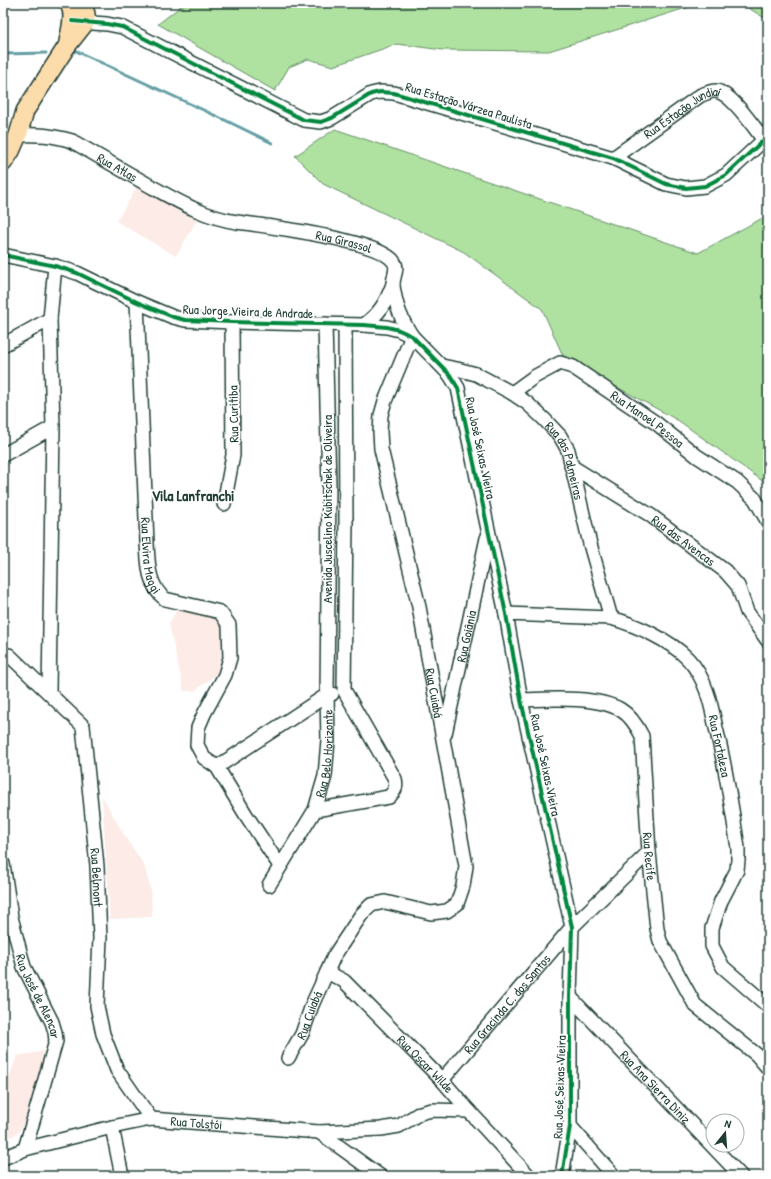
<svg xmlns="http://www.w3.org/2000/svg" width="771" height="1179" font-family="'Patrick Hand',sans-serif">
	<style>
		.built { fill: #fcebe6 }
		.green { fill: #afe1a1; stroke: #678f6a }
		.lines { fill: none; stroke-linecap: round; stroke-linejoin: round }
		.stream { stroke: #639ea4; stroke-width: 3 }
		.minor-casing { stroke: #1f3d34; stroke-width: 16 }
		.major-casing { stroke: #1f3d34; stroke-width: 20 }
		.minor { stroke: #fff; stroke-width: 13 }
		.major { stroke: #fddcac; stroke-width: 17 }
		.cycleway-casing { stroke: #fff; stroke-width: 6 }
		.cycleway { stroke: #00873e; stroke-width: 4 }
		.labels { text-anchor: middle; stroke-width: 4; stroke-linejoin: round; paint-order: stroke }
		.street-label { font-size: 13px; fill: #1f3d34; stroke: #fff }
		.quarter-label { font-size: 15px; font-weight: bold; fill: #1f3d34; stroke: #fff }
	</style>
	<rect width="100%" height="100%" fill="#fff"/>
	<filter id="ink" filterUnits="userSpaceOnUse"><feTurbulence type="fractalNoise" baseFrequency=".025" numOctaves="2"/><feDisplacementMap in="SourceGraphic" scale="8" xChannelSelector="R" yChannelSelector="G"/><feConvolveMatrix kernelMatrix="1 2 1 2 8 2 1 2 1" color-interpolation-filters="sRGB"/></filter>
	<g filter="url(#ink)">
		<g class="built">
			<path d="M137,186l60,34 -21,36 -60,-35 14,-22z"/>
			<path d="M177,609l40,9 8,9 -1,25 -3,19 -27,20h-10l-15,-67z"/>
			<path d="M102,796l22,39 20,30 7,26 1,26 -42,2z"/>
			<path d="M45,1051l-20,69 -6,12 -16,9v-46l14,-39z"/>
		</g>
		<g class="green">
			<path d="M185,3h517l-153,48 -106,-1 -46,-6 -64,22 -25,-7 -19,8 -14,24 -117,-67z"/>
			<path d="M740,3h28v17z"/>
			<path d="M335,129l363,124 70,-38v266l-4,1 -85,-61 -115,-63 -22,-49 -78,-57 -141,-68 -28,-28z"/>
		</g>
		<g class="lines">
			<g class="stream">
				<path d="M76,51l151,70 45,22"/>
				<path d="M3,54l43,-1"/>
			</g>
			<defs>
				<g id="minor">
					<path d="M78,22l29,2 15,3 182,93 17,2 11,-4 39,-24 9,-2 14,1 219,65 53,26 20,4 19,-2 21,-11 42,-39"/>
					<path id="s1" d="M18,135c20,-1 34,0 54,6 24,14 49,28 73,42 29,16 58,34 92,39 28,4 143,18 157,40 5,7 -2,16 -1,24 3,20 8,34 19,50"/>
					<path id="s2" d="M613,158l88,-63c4,-1 11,-5 15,-4 15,2 38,36 47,48"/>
					<path d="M3,255l52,11 22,7 60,29 36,15 12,3 47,2 132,3 23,2 12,3 13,6 38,39 8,13 48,226 15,86 51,227 -2,70v129l-8,50"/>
					<path id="s3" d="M137,302l10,241c1,20 1,43 18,56l55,13 9,13 1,33 -5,17 -21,39 -6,14 -1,17 7,13 13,9 29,48 34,51"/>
					<path d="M364,325c16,-12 22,-22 29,-41"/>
					<path id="s4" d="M412,336l-27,65 -4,14 -1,17 1,17 38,158 47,259 -3,20 -6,18 -10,7 -16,2 -46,-11 -14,3 -10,10 -27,41 -7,16 17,9 98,99 27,31 60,65"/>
					<path d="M3,345l47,-26"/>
					<path id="s5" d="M442,366l15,3 19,5 36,19 15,10 17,16 16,17 8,14 22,94 21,74"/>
					<path id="s6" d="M512,393l22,-16 26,-14 13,4 83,56 41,33 40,26 18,17 13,23"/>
					<path d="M3,455l50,-28"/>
					<path id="s7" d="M571,466l79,49 75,56 13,15 9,26 21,29"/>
					<path d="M224,504l9,-49 -1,-133"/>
					<path id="s8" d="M506,614l105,4c25,7 59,22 77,41 18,19 23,45 28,69 10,40 16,80 22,120v12l-1,10 -16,31 -9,27v18l11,21 45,39"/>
					<path id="s9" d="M3,657l6,-2 74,71 14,140 3,72 -3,68 6,28 14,36 34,49"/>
					<path d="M49,692l4,-265 -3,-108 5,-53"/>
					<path id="s10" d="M521,700c29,-1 76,-4 100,10 10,6 16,16 21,26l7,116 8,77 3,12 35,64 62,50 11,13"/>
					<path id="s11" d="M445,734l42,-196"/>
					<path d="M217,767l110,-72 5,-1"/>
					<path d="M315,810l74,-13c6,-6 8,-10 6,-18l-51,-89 2,-168 -1,-197"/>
					<path id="s12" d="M3,864l8,53 13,50 28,55 3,10 1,9 -31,108"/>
					<path id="s13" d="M269,885l46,-75 10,-34 3,-36 -1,-45 2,-210 -4,-161"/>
					<path id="s14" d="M570,997l171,179"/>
					<path id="s15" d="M288,1058l14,-24 10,-29 15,-33"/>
					<path id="s16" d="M442,1080l130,-153 77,-75"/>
					<path d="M570,1126l44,50"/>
					<path d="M112,1127l10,49"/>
					<path d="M319,1132l61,44"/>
					<path id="s17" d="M3,1158l22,-9 87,-22 39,-8 168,13 62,-3 18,-3 21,-13 12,-3 37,1"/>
				</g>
				<g id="major">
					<path d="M68,42c2,-12 8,-29 0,-39"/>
					<path d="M3,163l8,-12 7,-16 7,-24 42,-65 19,-24v-8l-3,-11"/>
				</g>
			</defs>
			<use href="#minor" class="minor-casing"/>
			<use href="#major" class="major-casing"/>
			<use href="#minor" class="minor"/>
			<use href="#major" class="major"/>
			<defs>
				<g id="cycleway">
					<path d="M72,21l35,3 15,3 182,93 17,2 11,-4 39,-24 9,-2 14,1 219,65 53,26 20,4 19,-2 21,-11 42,-39"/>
					<path d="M3,255l52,11 22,7 60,29 36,15 12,3 47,2 132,3 23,2 12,3 13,6 38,39 8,13 48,226 15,86 51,227 -2,70v129l-8,50"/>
				</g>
			</defs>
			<use href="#cycleway" class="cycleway-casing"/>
			<use href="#cycleway" class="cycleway"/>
		</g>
	</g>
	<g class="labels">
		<g class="street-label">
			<text transform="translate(469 105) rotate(17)" y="5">Rua Estação Várzea Paulista</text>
			<text dy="5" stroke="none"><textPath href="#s2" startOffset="84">Rua Estação Jundiaí</textPath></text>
			<text dy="5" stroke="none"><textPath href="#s1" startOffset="107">Rua Atlas</textPath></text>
			<text dy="5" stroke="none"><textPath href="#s1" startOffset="348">Rua Girassol</textPath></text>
			<text transform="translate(248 311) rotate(2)" y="5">Rua Jorge Vieira de Andrade</text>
			<text transform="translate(233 414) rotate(-91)" y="5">Rua Curitiba</text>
			<text dy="5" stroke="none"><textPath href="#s6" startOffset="161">Rua Manoel Pessoa</textPath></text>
			<text transform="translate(481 448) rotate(78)" y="5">Rua José Seixas Vieira</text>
			<text dy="5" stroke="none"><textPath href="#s5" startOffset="165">Rua das Palmeiras</textPath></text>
			<text transform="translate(327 509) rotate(-90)" y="5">Avenida Juscelino Kubitschek de Oliveira</text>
			<text dy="5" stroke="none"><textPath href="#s7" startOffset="135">Rua das Avencas</textPath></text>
			<text dy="5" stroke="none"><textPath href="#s3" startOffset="254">Rua Elvira Maggi</textPath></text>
			<text dy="5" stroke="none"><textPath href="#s11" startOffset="100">Rua Goiânia</textPath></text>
			<text dy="5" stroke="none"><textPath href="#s4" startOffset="369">Rua Cuiabá</textPath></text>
			<text dy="5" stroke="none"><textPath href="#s8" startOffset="287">Rua Fortaleza</textPath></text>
			<text dy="5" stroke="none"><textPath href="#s13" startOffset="146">Rua Belo Horizonte</textPath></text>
			<text transform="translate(546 765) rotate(78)" y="5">Rua José Seixas Vieira</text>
			<text dy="5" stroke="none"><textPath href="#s10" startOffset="256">Rua Recife</textPath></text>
			<text dy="5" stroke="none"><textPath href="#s9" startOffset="261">Rua Belmont</textPath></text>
			<text dy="5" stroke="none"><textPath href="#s12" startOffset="138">Rua José de Alencar</textPath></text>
			<text dy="5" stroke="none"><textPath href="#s16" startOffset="100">Rua Gracinda C. dos Santos</textPath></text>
			<text dy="5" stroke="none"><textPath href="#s15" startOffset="48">Rua Cuiabá</textPath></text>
			<text dy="5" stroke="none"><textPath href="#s4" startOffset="890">Rua Oscar Wilde</textPath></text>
			<text transform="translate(559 1087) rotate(-88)" y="5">Rua José Seixas Vieira</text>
			<text dy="5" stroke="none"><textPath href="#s14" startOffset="124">Rua Ana Sierra Diniz</textPath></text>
			<text dy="5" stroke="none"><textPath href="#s17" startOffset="199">Rua Tolstói</textPath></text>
		</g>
		<g class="quarter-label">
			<text x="193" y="501">Vila Lanfranchi</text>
		</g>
	</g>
	<rect width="771" height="1179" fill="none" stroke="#fff" stroke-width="16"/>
	<rect x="8" y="8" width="755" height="1163" fill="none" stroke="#1f3d34" stroke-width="1.5" filter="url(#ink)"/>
	<g transform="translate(725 1133) rotate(17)"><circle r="19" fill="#ffffff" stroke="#a5b1ae"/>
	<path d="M0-3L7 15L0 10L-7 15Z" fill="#1f3d34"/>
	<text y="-6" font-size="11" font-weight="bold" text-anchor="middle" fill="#1f3d34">N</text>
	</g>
</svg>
